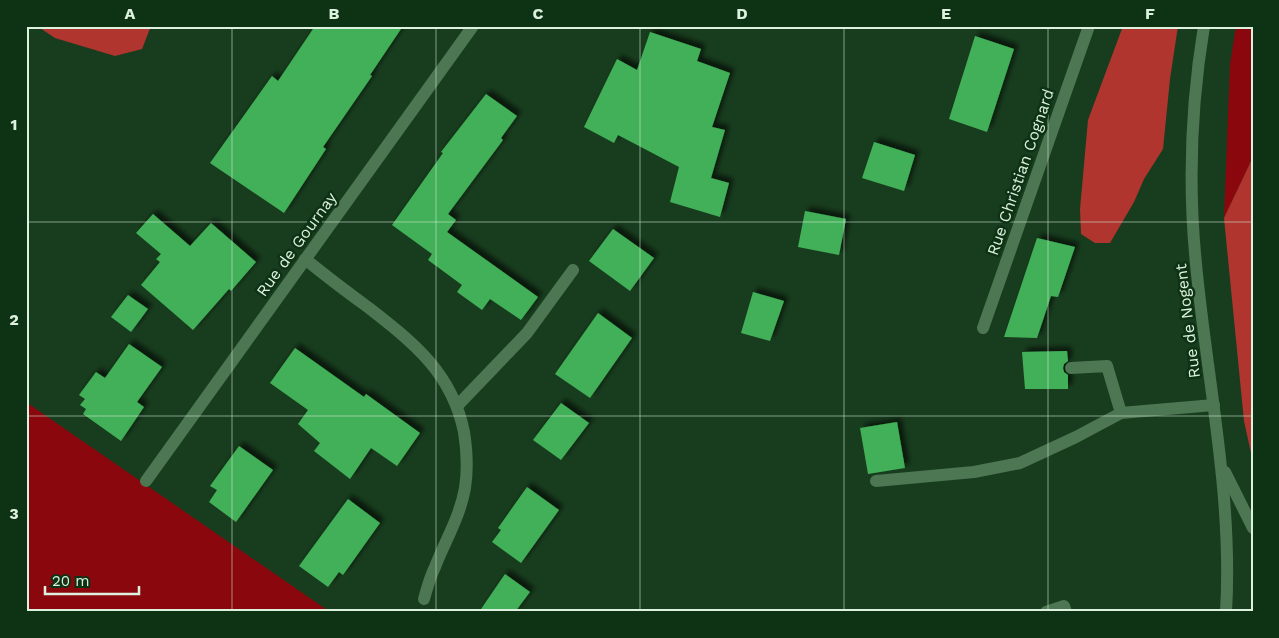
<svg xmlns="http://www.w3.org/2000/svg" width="1279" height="638" font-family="'Work Sans',sans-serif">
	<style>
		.green { fill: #8a080d }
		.forest { fill: #b0352f }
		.building { fill: #42b058; filter: url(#shadow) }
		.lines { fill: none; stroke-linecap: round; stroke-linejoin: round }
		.minor { stroke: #4d7652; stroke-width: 12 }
		.grid { fill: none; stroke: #dcf1de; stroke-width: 1; stroke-opacity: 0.55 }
		.labels { text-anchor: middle; stroke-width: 5; stroke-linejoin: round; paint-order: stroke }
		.street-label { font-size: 16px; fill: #dcf1de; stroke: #0d3214 }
		.neatline { fill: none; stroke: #dcf1de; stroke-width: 2 }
		.grid-label { font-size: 16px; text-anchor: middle; font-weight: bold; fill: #dcf1de }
	</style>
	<defs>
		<filter id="shadow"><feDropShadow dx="4.5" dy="-4.5" stdDeviation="2.5" flood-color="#0009"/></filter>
	</defs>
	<rect width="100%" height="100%" fill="#183d1e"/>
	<g class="green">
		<path d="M1236,26h17v131l-29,61 6,-154z"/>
		<path d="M26,402l304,210h-304z"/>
	</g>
	<g class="forest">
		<path d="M37,26h114l-9,23 -27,7 -60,-18z"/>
		<path d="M1123,26h55l-8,53 -7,70 -19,30 -10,23 -24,41h-15l-14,-9 -1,-25 8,-89z"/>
		<path d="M1253,157v305l-9,-41 -20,-203z"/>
	</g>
	<g class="building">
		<path d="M315,26h88l-33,49 2,1 -49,71 3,2 -42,64 -74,-50 62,-87 6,5z"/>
		<path d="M650,32l51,17 -4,12 33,12 -18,54 13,3 -14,48 18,5 -9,34 -50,-15 9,-35 -61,-32 -4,8 -30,-16 33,-68 20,11z"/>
		<path d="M975,36l39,13 -27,83 -38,-13z"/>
		<path d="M486,94l31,22 -16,22 2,2 -55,74 8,6 -9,12 91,65 -17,23 -31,-21 -8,11 -25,-18 5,-7 -34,-25 4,-6 -40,-29 51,-72 -2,-1z"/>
		<path d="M874,142l41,13 -11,36 -42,-13z"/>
		<path d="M805,211l41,8 -7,36 -41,-8z"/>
		<path d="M153,214l37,32 21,-23 45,39 -25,29 -2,-2 -36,41 -52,-45 19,-23 -4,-3 5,-5 -25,-21z"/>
		<path d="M613,229l41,29 -24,33 -41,-30z"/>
		<path d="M1037,238l38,9 -17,50 -7,-1 -14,42 -33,-1z"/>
		<path d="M753,292l31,9 -14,40 -29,-8z"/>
		<path d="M128,295l20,14 -17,23 -20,-15z"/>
		<path d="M598,313l34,25 -42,60 -35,-24z"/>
		<path d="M129,344l33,23 -25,35 7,5 -23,34 -38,-27 3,-5 -6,-4 5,-6 -6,-4 17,-23 9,6z"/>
		<path d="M295,348l69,49 2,-3 54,39 -23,33 -26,-18 -21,31 -36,-28 6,-8 -22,-19 10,-14 -38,-27z"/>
		<path d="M1067,351l1,10 -4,3 -1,4 1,4 4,3v14h-43l-3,-37z"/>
		<path d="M561,403l28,20 -28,37 -28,-20z"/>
		<path d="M897,422l8,46 -37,6 -8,-46z"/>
		<path d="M239,446l34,24 -37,52 -27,-20 8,-12 -7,-4z"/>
		<path d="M527,487l32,23 -38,53 -29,-21 9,-12 -3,-2z"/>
		<path d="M348,499l32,24 -37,52 -4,-3 -11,15 -29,-21z"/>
		<path d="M505,574l25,18 -15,20h-36z"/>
	</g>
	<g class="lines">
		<g class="minor">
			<path d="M1204,26c-13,79 -16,159 -8,238 11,117 37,231 30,348"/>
			<path d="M305,259c21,17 42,33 64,49 45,35 83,65 95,124 3,19 4,37 1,56 -5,29 -20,53 -30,79 -5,10 -8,21 -11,32"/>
			<path d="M983,328l106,-302"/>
			<path d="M1071,368l36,-2 14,47"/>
			<path d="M457,406l70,-73 46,-63"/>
			<path d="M1225,472l28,56"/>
			<path d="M146,481l327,-455"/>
			<path d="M876,481l98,-9 46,-9 56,-26 45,-24 93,-8"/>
			<path d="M1046,612l18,-6 2,6"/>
		</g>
	</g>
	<path class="grid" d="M232,26v586M436,26v586M640,26v586M844,26v586M1048,26v586M26,222h1227M26,416h1227"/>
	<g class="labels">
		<g class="street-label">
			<text transform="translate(1020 172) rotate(-71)" y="6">Rue Christian Cognard</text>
			<text transform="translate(296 244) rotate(-54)" y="6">Rue de Gournay</text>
			<text transform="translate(1187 321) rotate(-97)" y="6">Rue de Nogent</text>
		</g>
	</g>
	<rect width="1279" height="638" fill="none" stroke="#0d3214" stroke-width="55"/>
	<path d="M45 586v8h94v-8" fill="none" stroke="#dcf1de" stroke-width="2.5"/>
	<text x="52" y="586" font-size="15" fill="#dcf1de" stroke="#0d3214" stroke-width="4" paint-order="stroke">20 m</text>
	<rect x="28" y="28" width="1224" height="582" class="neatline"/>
	<g class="grid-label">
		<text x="130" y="19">A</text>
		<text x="334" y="19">B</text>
		<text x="538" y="19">C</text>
		<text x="742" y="19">D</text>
		<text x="946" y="19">E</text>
		<text x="1150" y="19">F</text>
		<text x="14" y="130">1</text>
		<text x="14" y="325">2</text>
		<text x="14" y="519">3</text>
	</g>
</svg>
